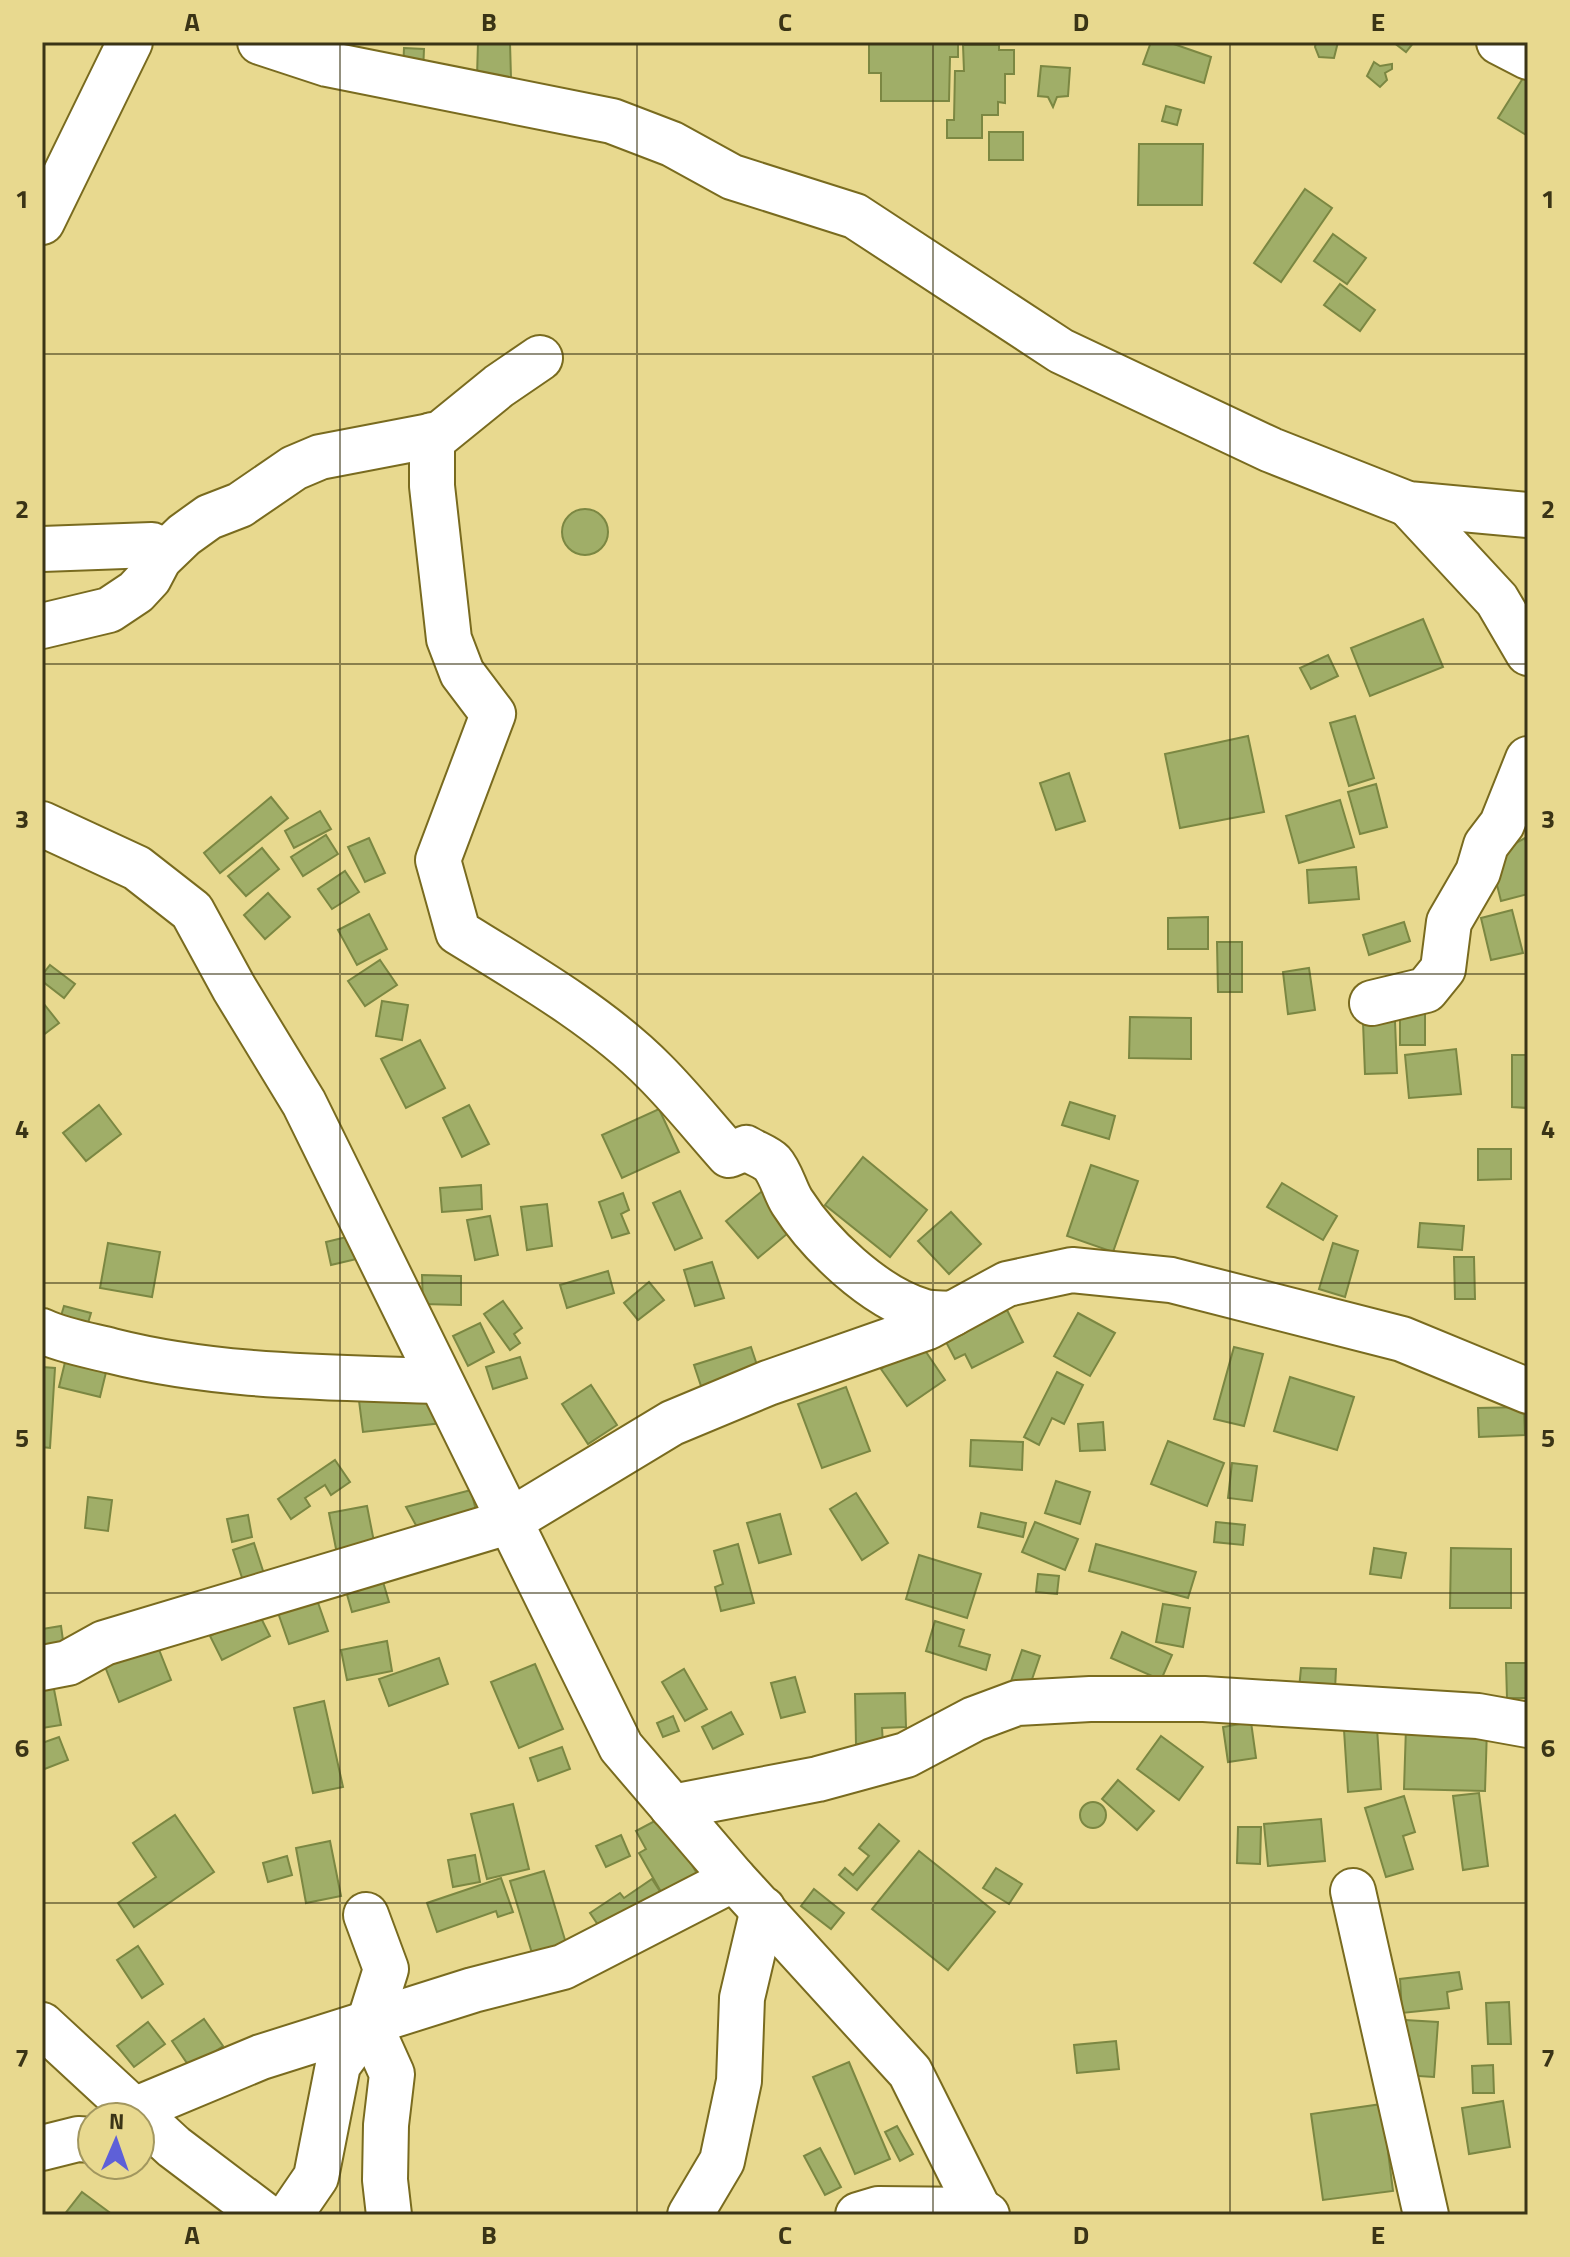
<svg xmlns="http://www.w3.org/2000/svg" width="1570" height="2257" font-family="'Titillium Web',sans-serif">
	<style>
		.building { fill: #a0ae68; stroke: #7b8742; stroke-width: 2 }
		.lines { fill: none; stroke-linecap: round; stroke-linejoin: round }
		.minor-casing { stroke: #796b1f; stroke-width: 48 }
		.minor { stroke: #fff; stroke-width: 44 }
		.grid { fill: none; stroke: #3a3416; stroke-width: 2; stroke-opacity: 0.55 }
		.neatline { fill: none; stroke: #3a3416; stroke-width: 3 }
		.grid-label { font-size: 26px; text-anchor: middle; font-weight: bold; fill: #3a3416 }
	</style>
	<rect width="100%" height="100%" fill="#e8d98f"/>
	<g class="building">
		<path d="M478,42l32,1 1,35 -34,-1z"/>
		<path d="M878,42h80v15h-8l-1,44h-68v-28h-12v-30z"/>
		<path d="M1151,42h17l43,15 -7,26 -61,-19z"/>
		<path d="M1316,42h22l-4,16 -15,-1 -4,-10z"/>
		<path d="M1393,42h21l-8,10z"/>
		<path d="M963,45h36v5h15v24h-9v29l-7,-1v13h-16v23h-35v-18h7l1,-49h9z"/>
		<path d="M404,48l20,1 -1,24 -20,-1z"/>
		<path d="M1374,62l6,4 12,-2v5l-7,4 2,7 -7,7 -13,-11z"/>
		<path d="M1041,66l29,2 -2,28 -11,1 -4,10 -5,-10 -10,-1z"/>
		<path d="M1523,78l5,3v55l-30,-18z"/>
		<path d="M1166,106l15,4 -4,15 -15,-4z"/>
		<rect x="989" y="132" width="34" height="28"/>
		<path d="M1139,144h64l-1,61h-64z"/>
		<path d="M1305,189l27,19 -51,74 -27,-19z"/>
		<path d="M1333,234l33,24 -19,26 -33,-23z"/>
		<path d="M1340,284l35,26 -15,21 -36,-26z"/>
		<circle cx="585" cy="532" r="23"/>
		<path d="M1423,619l20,48 -73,29 -19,-48z"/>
		<path d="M1328,655l10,21 -27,13 -11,-21z"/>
		<path d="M1355,716l19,62 -25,8 -19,-63z"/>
		<path d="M1248,736l16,76 -84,16 -15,-74z"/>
		<path d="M1069,773l16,48 -29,9 -16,-47z"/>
		<path d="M1376,784l11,43 -27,7 -12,-42z"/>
		<path d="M271,797l17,21 -68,55 -16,-20z"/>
		<path d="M1340,800l14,47 -55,16 -13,-47z"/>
		<path d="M320,811l11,18 -37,19 -9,-17z"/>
		<path d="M326,835l12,19 -35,22 -12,-19z"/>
		<path d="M369,838l16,35 -20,9 -17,-35z"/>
		<path d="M1525,838l3,13v43l-27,7 -11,-44z"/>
		<path d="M262,848l17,21 -33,27 -18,-20z"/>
		<path d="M1356,867l3,32 -50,4 -2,-33z"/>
		<path d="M345,871l14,21 -27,17 -14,-20z"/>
		<path d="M268,893l22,24 -25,22 -21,-24z"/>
		<path d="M1512,910l11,43 -32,7 -10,-42z"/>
		<path d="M369,914l18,35 -30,16 -19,-35z"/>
		<path d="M1208,917v32h-40v-31z"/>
		<path d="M1404,922l6,19 -41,14 -6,-20z"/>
		<path d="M1217,942h25v50h-24z"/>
		<path d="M380,960l17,25 -32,21 -17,-25z"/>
		<path d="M50,965l25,19 -11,14 -22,-17v-6z"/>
		<path d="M1309,968l6,42 -27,4 -5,-42z"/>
		<path d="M382,1001l26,4 -6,35 -26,-4z"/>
		<path d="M44,1004l15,19 -17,13v-30z"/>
		<rect x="1400" y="1011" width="25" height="34"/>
		<path d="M1130,1017l61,1v41l-62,-1z"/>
		<path d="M1395,1021l2,52 -32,1 -2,-52z"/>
		<path d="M420,1040l25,48 -39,20 -25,-49z"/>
		<path d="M1456,1049l5,45 -52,4 -4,-43z"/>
		<path d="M1512,1055h16v53l-16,-1z"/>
		<path d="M1070,1102l45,14 -6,23 -47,-14z"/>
		<path d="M99,1105l22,29 -35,27 -23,-28z"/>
		<path d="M469,1105l20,39 -27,13 -19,-39z"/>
		<path d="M659,1109l20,43 -57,26 -20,-43z"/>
		<path d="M1478,1149h33v30l-33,1z"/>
		<path d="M863,1157l64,53 -37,47 -65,-52z"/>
		<path d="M1091,1165l47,16 -25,71 -46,-16z"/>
		<path d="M1282,1183l55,33 -14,24 -56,-33z"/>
		<path d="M481,1185l1,24 -40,3 -2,-24z"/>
		<path d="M767,1187l32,37 -41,34 -32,-37z"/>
		<path d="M680,1191l22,47 -27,12 -22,-47z"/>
		<path d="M623,1193l6,17 -8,4 8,19 -17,5 -13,-36z"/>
		<path d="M547,1204l5,42 -25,4 -6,-43z"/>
		<path d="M951,1212l30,32 -32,30 -31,-33z"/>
		<path d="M490,1216l8,39 -23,5 -8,-40z"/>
		<path d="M1420,1223l44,3 -2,24 -44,-3z"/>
		<path d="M363,1233l6,23 -38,9 -5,-23z"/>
		<path d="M108,1243l52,9 -8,45 -52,-9z"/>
		<path d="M1333,1243l25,8 -13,46 -26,-8z"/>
		<path d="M1454,1257h20l1,42h-20z"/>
		<path d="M712,1262l12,36 -29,8 -11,-36z"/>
		<path d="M608,1271l6,22 -47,15 -7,-23z"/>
		<path d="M422,1275l39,1v29l-38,-1z"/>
		<path d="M649,1282l15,18 -26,20 -14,-17z"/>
		<path d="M503,1301l19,27 -8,6 6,9 -10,7 -26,-36z"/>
		<path d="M64,1306l27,7 -6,20 -27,-7z"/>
		<path d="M1007,1310l16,32 -51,26 -7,-14 -10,5 -9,-17z"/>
		<path d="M1078,1313l37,20 -25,43 -36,-20z"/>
		<path d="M480,1323l14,29 -26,14 -15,-30z"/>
		<path d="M920,1343l25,37 -38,26 -26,-37z"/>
		<path d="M751,1347l9,27 -57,18 -9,-27z"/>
		<path d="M1234,1347l29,7 -19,72 -30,-7z"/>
		<path d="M67,1354l41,10 -8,33 -41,-10z"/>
		<path d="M520,1357l7,21 -34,11 -7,-22z"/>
		<path d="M42,1367l13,1 -5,80 -8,-1z"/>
		<path d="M1057,1372l26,13 -19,39 -12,-6 -13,27 -15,-8z"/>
		<path d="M1290,1377l64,20 -17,53 -63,-19z"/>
		<path d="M437,1384l5,39 -79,9 -5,-39z"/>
		<path d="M591,1385l26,40 -29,19 -26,-40z"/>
		<path d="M846,1387l24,64 -48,17 -24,-64z"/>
		<path d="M1524,1407l1,28 -46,2 -1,-29z"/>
		<path d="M1103,1422l2,28 -25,1 -2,-27z"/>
		<path d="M971,1440l52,2 -1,28 -52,-4z"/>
		<path d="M1168,1441l56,22 -17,43 -56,-22z"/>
		<path d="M335,1460l15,22 -19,13 -6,-10 -20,13 5,8 -19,13 -13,-20z"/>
		<path d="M1232,1463l25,3 -5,35 -24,-3z"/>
		<path d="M1056,1481l34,11 -10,32 -35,-11z"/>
		<path d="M471,1490l8,33 -56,15 -17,-31z"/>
		<path d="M856,1493l32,50 -26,17 -32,-51z"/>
		<path d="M88,1497l24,3 -4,31 -23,-3z"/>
		<path d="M367,1506l9,46 -38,7 -9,-46z"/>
		<path d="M981,1513l45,10 -3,14 -45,-10z"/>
		<path d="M780,1514l11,40 -32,9 -12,-40z"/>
		<path d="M248,1515l4,22 -20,5 -5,-23z"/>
		<path d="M1035,1522l43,17 -13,31 -43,-18z"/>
		<path d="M1216,1522l29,3 -2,20 -29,-3z"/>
		<path d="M254,1543l13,40 -21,7 -13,-40z"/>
		<path d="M738,1544l16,59 -33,8 -6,-24 8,-3 -9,-33z"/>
		<path d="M1096,1544l100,28 -8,26 -99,-27z"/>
		<path d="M1374,1548l32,5 -5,25 -31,-4z"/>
		<path d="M1451,1548l60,1v59h-61z"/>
		<path d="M919,1555l62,19 -14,44 -61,-19z"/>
		<path d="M1038,1574l21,2 -2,18 -21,-2z"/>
		<path d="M381,1575l8,27 -37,10 -8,-28z"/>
		<path d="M316,1597l12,34 -39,13 -12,-34z"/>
		<path d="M1163,1604l27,4 -7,39 -27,-5z"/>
		<path d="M258,1612l12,24 -48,24 -12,-24z"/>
		<path d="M935,1621l29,9 -5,16 31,9 -4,15 -60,-19z"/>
		<path d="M61,1626l4,29 -23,4v-30z"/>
		<path d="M1122,1632l50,23 -11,25 -50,-22z"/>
		<path d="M387,1641l5,30 -45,9 -6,-30z"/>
		<path d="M156,1642l15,38 -52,22 -15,-38z"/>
		<path d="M1022,1650l18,6 -13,38 -18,-7z"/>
		<path d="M439,1658l9,26 -59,22 -10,-27z"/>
		<path d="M1506,1663h22v35h-21z"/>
		<path d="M535,1664l28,65 -44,19 -28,-66z"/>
		<path d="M1301,1668l35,1 -1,21 -36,-1z"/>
		<path d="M684,1669l23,40 -22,12 -23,-39z"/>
		<path d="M51,1674l10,51 -19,3v-52z"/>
		<path d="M795,1677l10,35 -24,6 -10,-35z"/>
		<path d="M905,1693l1,34 -24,1 1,16h-27l-1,-50z"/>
		<path d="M324,1701l19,86 -30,6 -19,-85z"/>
		<path d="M731,1712l12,22 -30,15 -11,-22z"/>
		<path d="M673,1716l6,15 -16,6 -6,-14z"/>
		<path d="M1251,1722l5,36 -28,4 -5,-35z"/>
		<path d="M1406,1727l81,2 -2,62 -81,-2z"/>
		<path d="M1377,1728l4,61 -33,3 -4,-62z"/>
		<path d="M1161,1736l42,31 -24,33 -42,-31z"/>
		<path d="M59,1737l9,23 -26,10v-27z"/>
		<path d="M562,1747l8,22 -32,12 -8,-23z"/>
		<path d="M1118,1780l36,31 -17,19 -35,-31z"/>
		<path d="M1479,1793l9,73 -25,4 -10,-74z"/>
		<path d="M1404,1796l11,36 -12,4 10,33 -27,8 -21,-69z"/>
		<circle cx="1093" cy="1815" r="13"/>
		<path d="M513,1804l16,65 -42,10 -16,-65z"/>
		<path d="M175,1815l39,57 -80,55 -16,-24 38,-26 -23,-34z"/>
		<path d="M664,1816l36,63 -35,20 -26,-46 7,-4 -10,-18z"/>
		<path d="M1321,1819l4,42 -57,5 -4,-42z"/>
		<path d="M879,1824l20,17 -42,49 -18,-15 6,-7 8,7 16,-19 -10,-8z"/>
		<path d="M1238,1827h23l-1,37 -23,-1z"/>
		<path d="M621,1835l9,21 -24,11 -10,-21z"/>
		<path d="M330,1841l11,55 -35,7 -10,-55z"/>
		<path d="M919,1851l76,61 -47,58 -76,-61z"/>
		<path d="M475,1855l5,27 -27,5 -5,-27z"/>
		<path d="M287,1856l5,19 -24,7 -5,-19z"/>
		<path d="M996,1868l26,16 -13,20 -26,-16z"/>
		<path d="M544,1871l25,82 -34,10 -25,-82z"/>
		<path d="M501,1878l12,34 -15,5 -2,-6 -59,21 -10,-29z"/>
		<path d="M652,1879l11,17 -58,39 -15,-22 30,-20 4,5z"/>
		<path d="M814,1889l30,24 -13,16 -30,-23z"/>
		<path d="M138,1946l25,38 -21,14 -25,-38z"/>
		<path d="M1459,1972l3,17 -15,3 2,16 -47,5 -2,-34z"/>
		<path d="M1509,2002l2,42h-23l-2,-41z"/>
		<path d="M204,2019l19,27 -32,23 -19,-28z"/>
		<path d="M1405,2020l33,2 -4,55 -32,-2z"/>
		<path d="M148,2022l17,22 -31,23 -17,-21z"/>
		<path d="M1116,2041l3,28 -42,4 -3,-28z"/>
		<path d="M849,2062l41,97 -35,15 -42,-97z"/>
		<path d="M1493,2065l1,28h-21l-1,-27z"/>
		<path d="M1503,2101l7,46 -41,7 -7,-46z"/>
		<path d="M1382,2104l11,87 -70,9 -12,-86z"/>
		<path d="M897,2126l16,28 -13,7 -15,-29z"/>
		<path d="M820,2148l21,39 -16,8 -21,-39z"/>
		<path d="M82,2192l31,23h-49z"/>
	</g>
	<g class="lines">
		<defs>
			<g id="minor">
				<path d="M260,42l67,22 285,57 60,23 60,33 123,39 206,135 210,99 137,54 120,11"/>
				<path d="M1499,42l29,15"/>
				<path d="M42,222l88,-180"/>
				<path d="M432,435v51l17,153 13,34 31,41 -55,146 20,72c65,40 143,85 197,140 26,26 49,55 74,83l17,-7c8,5 20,9 26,15 9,10 13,28 20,39 27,42 81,94 130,109 9,3 20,2 30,3"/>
				<path d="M1408,504l89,96 31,53"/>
				<path d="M42,549l110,-4 7,14"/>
				<path d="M42,626l67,-16 27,-18 13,-14 10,-19 25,-24 25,-18 31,-12 54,-37 26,-11 120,-23 59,-48 41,-28"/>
				<path d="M42,824l95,44 55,43 42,77 70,115 317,644 113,132 176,193 69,138"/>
				<path d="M1372,1003l54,-13 17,-21 6,-47 29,-50 8,-27 16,-21 26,-65"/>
				<path d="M42,1331c22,10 46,14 70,20 107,27 218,26 327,30"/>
				<path d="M42,1668l26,-5 36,-20 404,-121 164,-99 96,-40 160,-56 79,-43 65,-14 99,10 231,59 126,52"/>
				<path d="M672,1807l146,-28 88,-24 68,-36 43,-16 73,-4h114l274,17 50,9"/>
				<path d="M1353,1891l73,324"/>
				<path d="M369,2023l23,51 -6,51 -1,55 4,35"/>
				<path d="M42,2025l132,122 90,68"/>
				<path d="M134,2110l127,-53 212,-67 90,-23 171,-88"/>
				<path d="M42,2148l36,-9 14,1"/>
				<path d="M290,2215l26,-38 22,-112 31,-42 17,-54 -20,-54"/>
				<path d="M690,2215l32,-54 17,-80 3,-83 21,-89"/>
				<path d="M858,2215l20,-6 101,1 8,5"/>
			</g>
		</defs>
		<use href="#minor" class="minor-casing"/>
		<use href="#minor" class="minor"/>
	</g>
	<path class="grid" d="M340,42v2173M637,42v2173M933,42v2173M1230,42v2173M42,354h1486M42,664h1486M42,974h1486M42,1283h1486M42,1593h1486M42,1903h1486"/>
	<rect width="1570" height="2257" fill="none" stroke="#e8d98f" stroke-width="88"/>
	<g transform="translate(116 2141) rotate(2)"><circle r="38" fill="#e8d98f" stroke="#a2975f" stroke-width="2"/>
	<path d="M0-6L14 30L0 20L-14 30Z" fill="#5e60d8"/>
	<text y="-12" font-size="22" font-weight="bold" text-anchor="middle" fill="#3a3416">N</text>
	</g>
	<rect x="44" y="44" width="1482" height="2169" class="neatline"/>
	<g class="grid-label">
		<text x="192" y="31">A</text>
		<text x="489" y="31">B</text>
		<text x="785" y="31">C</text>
		<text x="1081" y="31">D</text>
		<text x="1378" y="31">E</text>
		<text x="22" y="208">1</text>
		<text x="1548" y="208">1</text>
		<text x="22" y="518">2</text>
		<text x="1548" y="518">2</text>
		<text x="22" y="828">3</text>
		<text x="1548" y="828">3</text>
		<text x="22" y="1138">4</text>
		<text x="1548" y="1138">4</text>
		<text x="22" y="1447">5</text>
		<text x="1548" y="1447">5</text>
		<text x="22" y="1757">6</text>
		<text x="1548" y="1757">6</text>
		<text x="22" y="2067">7</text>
		<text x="1548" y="2067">7</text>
		<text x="192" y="2244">A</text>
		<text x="489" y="2244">B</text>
		<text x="785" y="2244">C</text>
		<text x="1081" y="2244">D</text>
		<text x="1378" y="2244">E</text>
	</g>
</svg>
